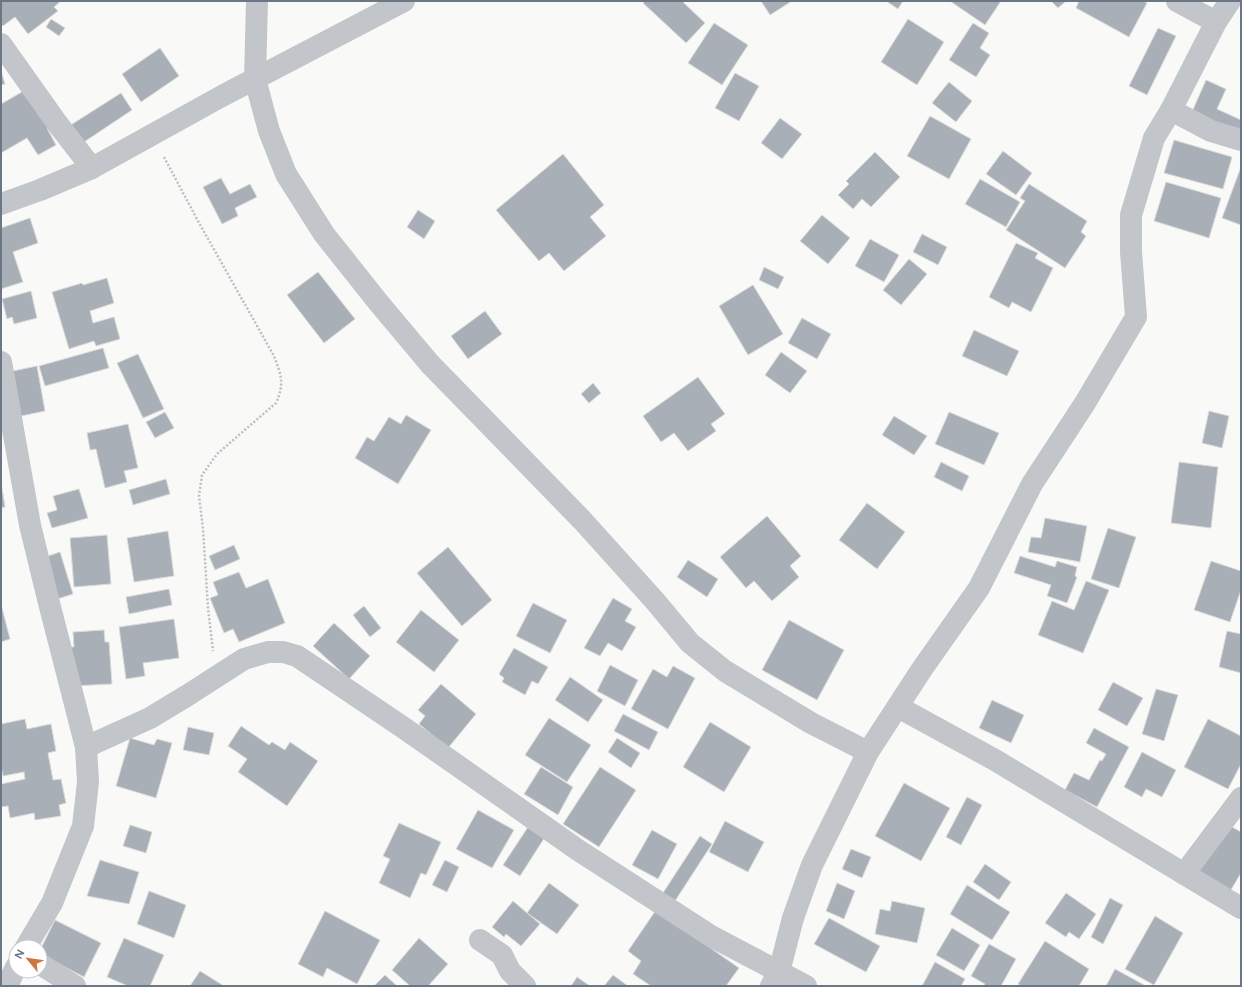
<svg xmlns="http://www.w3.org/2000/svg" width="1242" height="987" font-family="Figtree,sans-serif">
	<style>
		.building { fill: #a9afb6; stroke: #dbdbda }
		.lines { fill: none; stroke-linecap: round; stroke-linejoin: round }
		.path { stroke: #bcbec1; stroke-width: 2.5; stroke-dasharray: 2 2; stroke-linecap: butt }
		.minor { stroke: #c2c5c9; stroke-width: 22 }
	</style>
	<rect width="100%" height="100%" fill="#f9faf8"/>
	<g class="building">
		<path d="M1,1h60l-7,6 4,4 -30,23 -13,-17 -12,9 -2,-2z"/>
		<path d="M645,1h37l23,22 -19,20 -43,-40z"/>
		<path d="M761,1h31l-22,14z"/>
		<path d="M886,1h17l-5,8z"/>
		<path d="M950,1h51l-16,24z"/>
		<path d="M1051,1h15l-8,7z"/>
		<path d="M1079,1h64l4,2 -18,34 -53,-29z"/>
		<path d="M51,19l14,9 -6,8 -13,-9z"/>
		<path d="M908,19l36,23 -27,43 -36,-23z"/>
		<path d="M714,23l34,22 -26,40 -34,-22z"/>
		<path d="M973,23l16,10 -9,15 10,7 -14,22 -27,-17z"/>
		<path d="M1158,28l18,8 -29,59 -18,-9z"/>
		<path d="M160,48l19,28 -38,26 -19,-28z"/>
		<path d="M1,71l4,13 -4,1z"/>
		<path d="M735,73l24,13 -20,35 -24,-13z"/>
		<path d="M1206,80l20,9 -9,20 24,11v16l-50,-22z"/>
		<path d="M949,82l23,19 -16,21 -24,-19z"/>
		<path d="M27,89l22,38 -2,1 9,17 -18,10 -11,-17 -26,15v-49z"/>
		<path d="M121,93l11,17 -54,36 -12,-18z"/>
		<path d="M930,116l41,23 -22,40 -42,-23z"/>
		<path d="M780,118l22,16 -20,25 -21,-16z"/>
		<path d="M1174,140l58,17 -9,32 -59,-16z"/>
		<path d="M1003,151l29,22 -16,22 -30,-21z"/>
		<path d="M875,152l25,25 -29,30 -9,-8 -9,10 -15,-14 11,-11 -3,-3z"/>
		<path d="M563,154l41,51 -14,12 16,19 -42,35 -15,-18 -10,8 -43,-51z"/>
		<path d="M1241,167v58l-19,-7z"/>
		<path d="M221,178l9,16 20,-10 7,13 -22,11 3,8 -16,8 -19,-37z"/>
		<path d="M980,179l40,23 -14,25 -41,-23z"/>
		<path d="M1166,182l55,16 -12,40 -55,-17z"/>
		<path d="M1029,184l58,37 -6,11 5,4 -21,32 -59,-38 19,-29 -5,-3z"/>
		<path d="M418,210l17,11 -11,18 -17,-12z"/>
		<path d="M822,215l28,23 -22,26 -28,-23z"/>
		<path d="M30,218l8,25 -25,9 10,30 -22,7v-61z"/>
		<path d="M922,234l25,13 -9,18 -25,-13z"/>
		<path d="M870,239l29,16 -15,27 -29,-16z"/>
		<path d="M1016,243l22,10 -3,5 18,10 -22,44 -19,-10 -3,6 -20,-11z"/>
		<path d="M909,259l18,15 -26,31 -18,-15z"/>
		<path d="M764,267l20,10 -6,12 -19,-9z"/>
		<path d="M318,272l37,47 -31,24 -37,-48z"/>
		<path d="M107,278l7,25 -24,8 3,12 21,-6 6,22 -24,7 -2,-5 -25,8 -17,-57 30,-9 1,2z"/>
		<path d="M753,285l30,49 -35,21 -29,-49z"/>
		<path d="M31,291l6,27 -23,6 -2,-7 -5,2 -5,-20z"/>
		<path d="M485,311l17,23 -34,25 -17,-23z"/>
		<path d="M802,318l29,16 -14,25 -29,-16z"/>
		<path d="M974,330l45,21 -12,25 -45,-20z"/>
		<path d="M103,348l6,20 -64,18 -6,-20z"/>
		<path d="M781,352l26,19 -17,22 -25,-18z"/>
		<path d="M138,354l26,55 -21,9 -26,-55z"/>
		<path d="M37,366l8,45 -24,5 -8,-45z"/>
		<path d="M698,377l27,37 -14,10 5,7 -28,20 -14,-18 -13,9 -18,-26z"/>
		<path d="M593,383l8,10 -12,10 -8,-9z"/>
		<path d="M1209,411l20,5 -7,32 -20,-5z"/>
		<path d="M165,412l9,16 -19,10 -9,-16z"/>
		<path d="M949,412l50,21 -15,32 -49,-21z"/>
		<path d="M406,415l25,15 -33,54 -43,-26 12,-21 7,4 15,-24 12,7z"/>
		<path d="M894,416l33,20 -13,19 -32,-20z"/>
		<path d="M128,424l10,44 -14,3 3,11 -22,6 -9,-39 -6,1 -3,-17z"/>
		<path d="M941,462l28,14 -7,15 -28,-14z"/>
		<path d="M1179,462l39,5 -7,61 -40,-5z"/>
		<path d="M166,479l4,15 -37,11 -4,-15z"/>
		<path d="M1,482l4,25 -4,1z"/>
		<path d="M79,489l9,29 -36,10 -5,-15 10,-3 -4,-14z"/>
		<path d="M867,503l38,29 -28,37 -38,-29z"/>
		<path d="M767,516l34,40 -11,10 9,11 -27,24 -18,-20 -8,7 -26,-31z"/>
		<path d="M1045,518l42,8 -7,36 -52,-10 3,-15 10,1z"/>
		<path d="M1108,528l28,9 -17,51 -28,-9z"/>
		<path d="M168,531l6,45 -40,6 -7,-44z"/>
		<path d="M107,535l4,49 -37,3 -4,-49z"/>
		<path d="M234,545l6,14 -25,11 -6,-14z"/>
		<path d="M448,547l44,53 -30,26 -45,-53z"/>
		<path d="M60,552l13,42 -19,6 -12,-42z"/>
		<path d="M1020,556l35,11 2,-6 20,6 -2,9 2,1 -10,26 -20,-7 4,-11 -37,-12z"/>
		<path d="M688,560l30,19 -11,18 -30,-20z"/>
		<path d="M1211,561l30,10v19l-11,32 -36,-12z"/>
		<path d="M239,572l7,16 22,-9 17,44 -46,19 -6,-13 -9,4 -14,-35 8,-3 -5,-13z"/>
		<path d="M1086,581l23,9 -26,63 -45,-18 14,-34 22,9z"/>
		<path d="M169,589l3,16 -43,9 -3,-17z"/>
		<path d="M613,598l19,11 -7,12 11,6 -14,24 -14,-8 -8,13 -16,-8z"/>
		<path d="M533,603l34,17 -17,33 -34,-17z"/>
		<path d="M1,604l9,35 -9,3z"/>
		<path d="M364,606l17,22 -11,9 -17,-22z"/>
		<path d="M421,610l38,30 -25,32 -38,-30z"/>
		<path d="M174,619l5,39 -36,5 2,13 -19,3 -7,-52z"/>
		<path d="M789,620l55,30 -27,50 -55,-30z"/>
		<path d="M334,623l36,33 -21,23 -36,-33z"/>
		<path d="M104,630l1,12h4l3,42 -40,2 -2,-39h4l-1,-15z"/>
		<path d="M1227,631l14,3v39l-22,-6z"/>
		<path d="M514,648l34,19 -10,17 -6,-3 -7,14 -23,-13 2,-4 -5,-4z"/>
		<path d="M610,665l28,15 -13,26 -28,-15z"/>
		<path d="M673,666l22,12 -27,51 -37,-20 22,-40 14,8z"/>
		<path d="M570,677l33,23 -15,22 -33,-22z"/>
		<path d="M1113,682l30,16 -16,28 -29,-16z"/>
		<path d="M441,684l35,30 -28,34 -29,-24 6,-8 -7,-6z"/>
		<path d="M1156,689l22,6 -14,46 -22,-7z"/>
		<path d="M992,700l32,15 -13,28 -32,-15z"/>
		<path d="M623,714l35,18 -9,18 -35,-19z"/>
		<path d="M549,718l42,27 -24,37 -42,-27z"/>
		<path d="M25,719l2,10 24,-5 5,27 -8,2 5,27 8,-1 5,24 -7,2 2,11 -26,4 -1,-7 -24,5 -2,-12 -7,1v-23l24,-5 -1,-7 -21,4 -2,-10v-42z"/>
		<path d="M1208,719l33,17v28l-13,25 -44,-22z"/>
		<path d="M710,722l41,25 -27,45 -41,-25z"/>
		<path d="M241,726l28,19 3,-3 13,8 5,-8 28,19 -31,45 -49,-34 9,-13 -19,-13z"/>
		<path d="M188,727l26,6 -5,22 -26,-5z"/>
		<path d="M1094,728l35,19 -32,60 -32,-17 9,-17 15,7 11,-20 2,1 4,-7 -20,-11z"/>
		<path d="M130,738l24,7 3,-6 15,4 -16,55 -40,-12z"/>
		<path d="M617,738l23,15 -9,15 -23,-16z"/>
		<path d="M1142,752l34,18 -14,27 -16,-8 -4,8 -18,-10z"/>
		<path d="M541,767l32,20 -15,28 -34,-21z"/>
		<path d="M600,767l36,23 -37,57 -36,-23z"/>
		<path d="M904,783l46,25 -29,53 -46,-25z"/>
		<path d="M967,797l15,8 -21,40 -15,-8z"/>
		<path d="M478,810l36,20 -22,38 -36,-19z"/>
		<path d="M725,821l39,21 -16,30 -39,-20z"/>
		<path d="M1223,822l18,10v41l-12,20 -36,-21z"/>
		<path d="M399,823l42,19 -15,33 -5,-2 -11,25 -31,-15 11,-24 -7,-3z"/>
		<path d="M130,825l22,7 -6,21 -23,-7z"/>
		<path d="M528,827l17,10 -25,39 -17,-11z"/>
		<path d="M652,830l25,14 -19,35 -26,-14z"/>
		<path d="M700,836l12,8 -39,60 -12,-8z"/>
		<path d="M851,849l20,8 -9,21 -20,-9z"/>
		<path d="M100,860l39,12 -10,32 -42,-8z"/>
		<path d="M445,860l14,7 -12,25 -15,-7z"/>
		<path d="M985,864l26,18 -12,18 -26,-18z"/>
		<path d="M549,883l30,22 -22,29 -30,-21z"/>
		<path d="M837,883l18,8 -11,28 -18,-8z"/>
		<path d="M967,885l43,27 -18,28 -42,-26z"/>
		<path d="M149,891l37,14 -12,33 -37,-14z"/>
		<path d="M1066,893l30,21 -17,25 -10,-7 -3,5 -21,-14z"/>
		<path d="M1110,898l13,7 -20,39 -12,-7z"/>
		<path d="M513,901l27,23 -19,22 -15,-12 -2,3 -12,-10z"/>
		<path d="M892,901l33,7 -8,35 -42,-9 5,-25 10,2z"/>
		<path d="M656,910l83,58 -13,18h-75l-18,-12 8,-13 -13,-10z"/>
		<path d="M325,911l55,29 -23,44 -30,-16 -4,9 -25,-13z"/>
		<path d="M1155,916l28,17 -29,52 -29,-16z"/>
		<path d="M829,918l51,28 -14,26 -52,-28z"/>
		<path d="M55,920l46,23 -17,34 -44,-23v-4z"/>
		<path d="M952,928l28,17 -16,26 -28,-16z"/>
		<path d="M124,938l40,17 -14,31h-22l-21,-9z"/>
		<path d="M419,938l29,26 -20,22h-18l-18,-16z"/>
		<path d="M1045,941l44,28 -10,17h-58l-3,-2z"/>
		<path d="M989,944l27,15 -15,27h-18l2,-2 -14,-8z"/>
		<path d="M935,962l30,17 -4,7h-39z"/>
		<path d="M1115,969l31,17h-40z"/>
		<path d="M200,971l24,15h-34z"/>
		<path d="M385,975l12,11h-23z"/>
		<path d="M613,975l15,11h-24z"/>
		<path d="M577,977l13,9h-19z"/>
	</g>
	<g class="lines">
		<path class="path" d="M164,157l34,64 76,135c7,19 11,27 2,47l-59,51 -15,21 -3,21 4,33 5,79 5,43"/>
		<g class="minor">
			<path d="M257,1l-2,78 14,52 17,43 38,60 54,68 52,62 152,156 73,81 35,42 35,28 86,52 57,29"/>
			<path d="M1177,1l39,21"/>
			<path d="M1,44l56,79 35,45"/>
			<path d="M1171,110l40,21 30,9"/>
			<path d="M1,204l39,-14 52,-22 130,-72 182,-95"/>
			<path d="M1,362l29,163 18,74 38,148 2,35 -5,44 -31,77 -26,44"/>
			<path d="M898,707l97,53 246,148"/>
			<path d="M86,747l64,-29 38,-23 56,-36 24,-7h15l14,4 104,70 177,124 133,86 95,50"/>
			<path d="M1184,874l57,-76"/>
			<path d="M480,940l22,15 8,16 15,15"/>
			<path d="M40,964l35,22"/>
			<path d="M7,986l9,-19"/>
			<path d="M771,986l8,-14 14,-54 19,-53 56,-113 54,-83 57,-81 53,-104 53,-81 51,-86 -5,-65v-37l23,-77 17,-28 45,-88 14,-21"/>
		</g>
	</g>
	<rect width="1242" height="987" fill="none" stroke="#6c7785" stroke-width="4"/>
	<g transform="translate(28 959) rotate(299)"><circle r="19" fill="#ffffff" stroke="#c4c9ce"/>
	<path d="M0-3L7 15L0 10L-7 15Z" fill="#d07442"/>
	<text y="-6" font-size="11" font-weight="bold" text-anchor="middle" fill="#6c7785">N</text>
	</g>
</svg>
